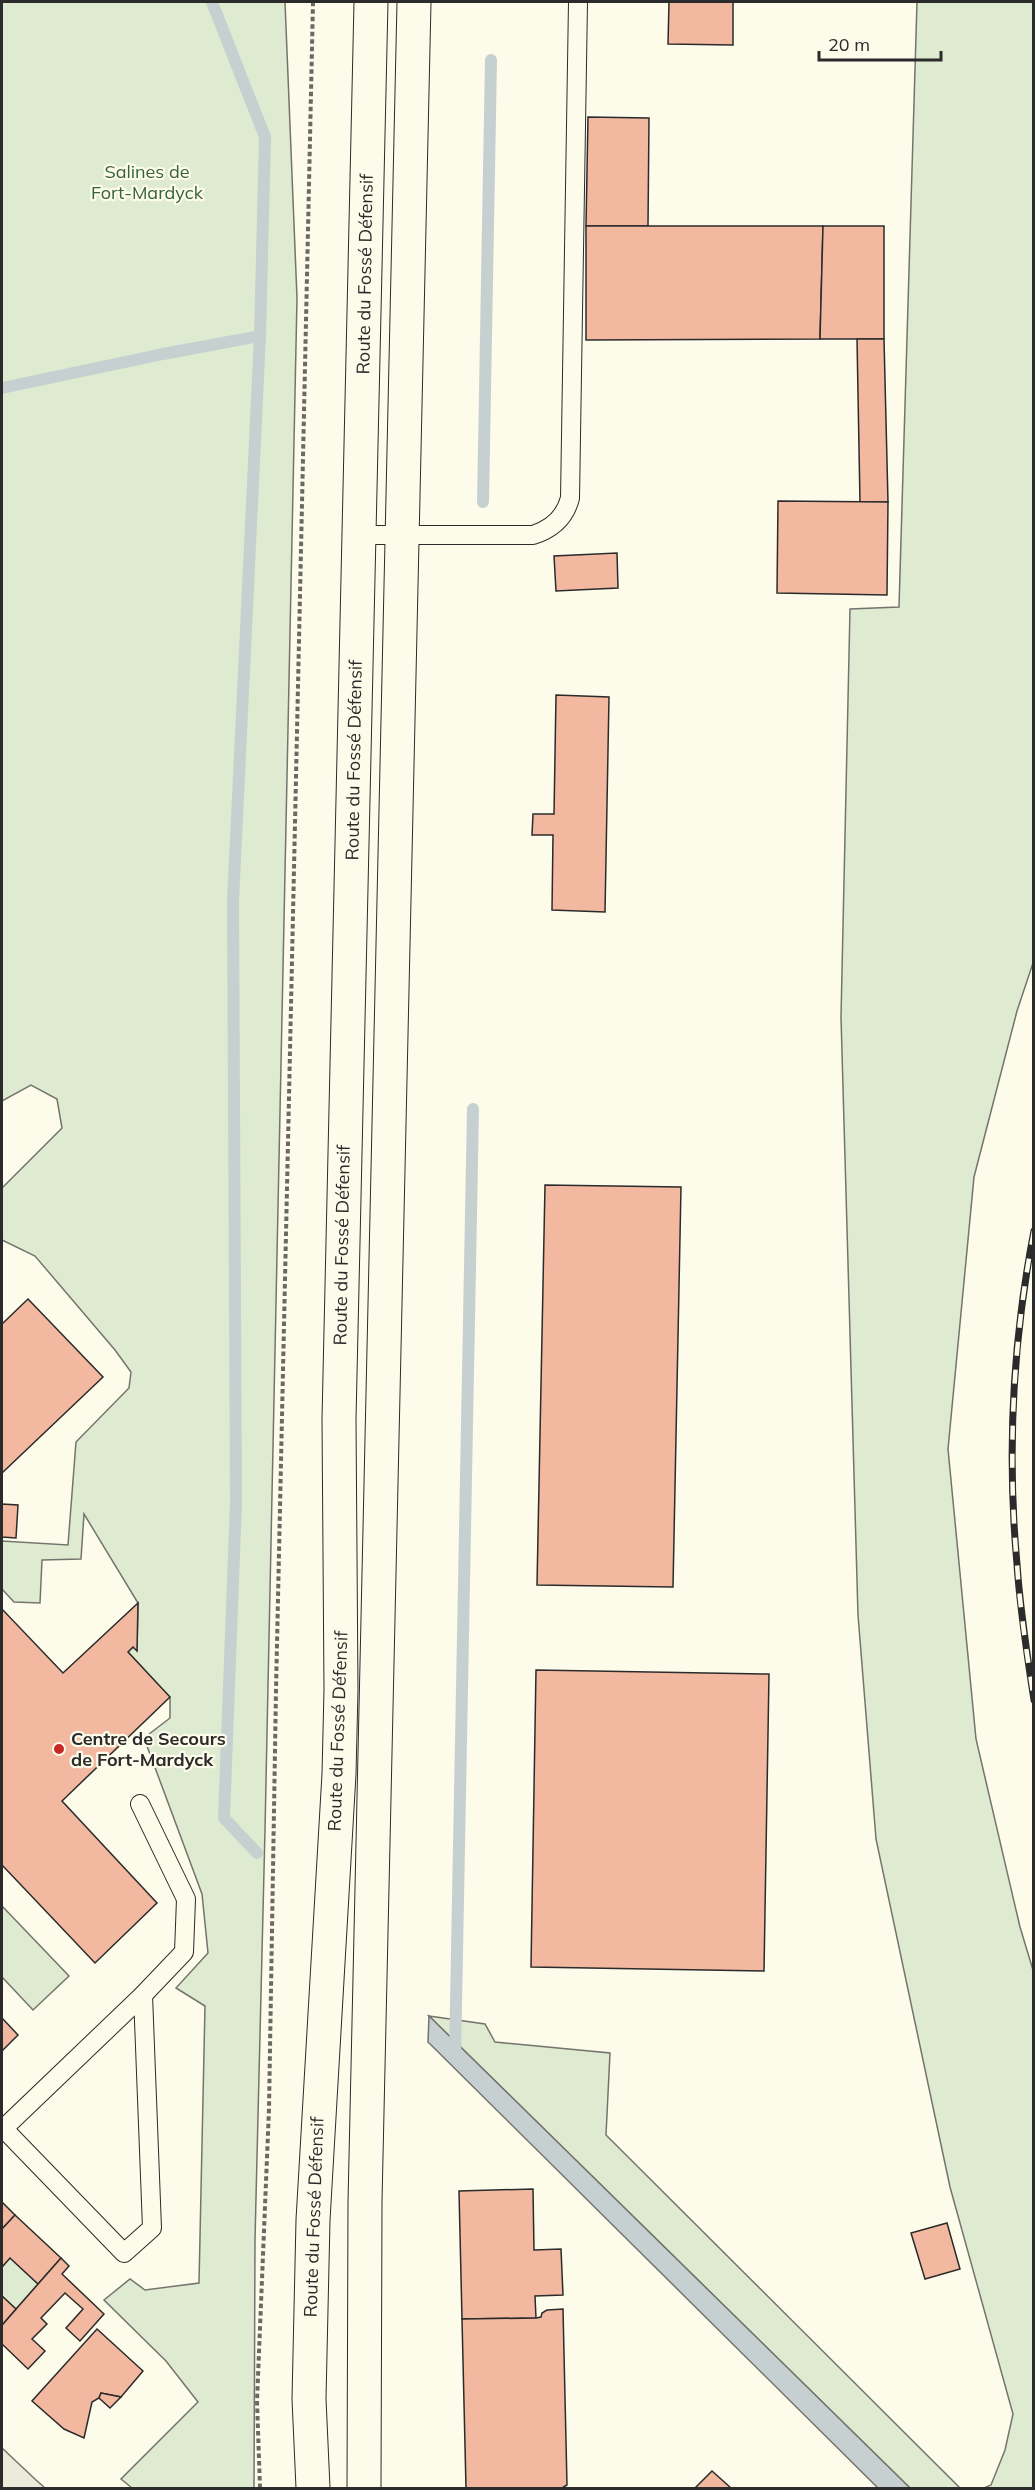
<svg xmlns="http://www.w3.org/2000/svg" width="1035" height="2490" font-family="Mulish,sans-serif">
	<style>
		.green { fill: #deebd1; stroke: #74746e; stroke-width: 1.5 }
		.parking { fill: #eceadb; stroke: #74746e; stroke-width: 1.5 }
		.water { fill: #c7d0d0; stroke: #74746e; stroke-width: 1.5 }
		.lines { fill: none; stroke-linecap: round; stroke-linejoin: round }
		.stream { stroke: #c7d0d0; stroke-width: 12 }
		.building { fill: #f2b8a0; stroke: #2b2b2b; stroke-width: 1.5 }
		.service-casing { stroke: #2b2b2b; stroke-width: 20 }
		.primary-casing { stroke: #2b2b2b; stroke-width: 35 }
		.path { stroke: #6a6964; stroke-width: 4; stroke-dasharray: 4.5 3; stroke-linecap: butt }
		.service { stroke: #fdfbea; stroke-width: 18 }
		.primary { stroke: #fdfbea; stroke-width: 33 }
		.rail-casing { stroke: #2b2b2b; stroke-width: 7 }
		.rail { stroke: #fdfbea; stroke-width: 4.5; stroke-dasharray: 14; stroke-linecap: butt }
		.poi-dot { fill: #c62828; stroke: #fdfbea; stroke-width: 2 }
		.labels { text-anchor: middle; stroke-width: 4.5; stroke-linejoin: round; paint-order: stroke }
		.park-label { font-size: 18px; fill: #34623c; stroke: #fdfbea }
		.street-label { font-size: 18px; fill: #2b2b2b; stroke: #fdfbea }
		.poi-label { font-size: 18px; font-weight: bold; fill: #2b2b2b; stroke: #fdfbea; text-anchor: start }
	</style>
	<rect width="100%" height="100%" fill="#fdfbea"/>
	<g class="green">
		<path d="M2,2h283l12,296 -32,1532 -10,409 -1,249h-122l-11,-9 77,-77 -32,-41 -62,-61 26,-21 15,11 54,-7 6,-277 -29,-18 32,-35 -6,-59 -58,-156 26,-20v-20l-42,-46 5,-5 4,3 1,-47 -54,-89 -3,45 -39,1 -2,43 -26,-1 -12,-13v-48l66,4 8,-103 53,-54 2,-16 -16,-22 -80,-94 -33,-16v-52l60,-60 -5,-29 -26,-14 -29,16z"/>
		<path d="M917,2h117l-1,961 -16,48 -43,166 -26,272 28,290 44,188 13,43v518h-49l7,-3 14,-35 8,-36 -63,-227 -74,-348 -18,-224 -17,-598 9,-408 49,-2z"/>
		<path d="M2,1906l67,70 -36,34 -31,-33z"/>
		<path d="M429,2016l56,8 10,18 115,11 -4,82 354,353h-50z"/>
		<path d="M10,2258l28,26 -22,25 -14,-13v-29z"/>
	</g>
	<path class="parking" d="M2,2448l34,32 9,8h-43z"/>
	<path class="water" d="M429,2016l481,472h-32l-450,-446z"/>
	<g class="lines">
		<g class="stream">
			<path d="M212,2l53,135 -5,199"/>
			<path d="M2,388l161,-34 97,-18 -27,565 3,601 -12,316 33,35"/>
			<path d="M483,502l8,-442"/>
			<path d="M455,2057l18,-948"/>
		</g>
	</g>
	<g class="building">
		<path d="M669,2h64v43l-65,-1z"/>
		<path d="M588,117l61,1 -1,108h-62z"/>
		<path d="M586,226h237l-3,113 -234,1z"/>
		<path d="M823,226h61v113h-64z"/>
		<path d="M857,339h27l4,163h-28z"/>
		<path d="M778,501l110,1 -1,93 -110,-2z"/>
		<path d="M617,553l1,35 -62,3 -2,-35z"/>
		<path d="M556,695l53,2 -4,215 -53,-2 1,-75h-21l1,-21h21z"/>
		<path d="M545,1185l136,2 -8,400 -136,-2z"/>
		<path d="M28,1299l75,78 -101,96v-149z"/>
		<path d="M2,1504l16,1 -2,33 -14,-1z"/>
		<path d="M138,1603l-1,48 -4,-4 -5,5 42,45 -108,104 95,102 -62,60 -93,-98v-256l61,64z"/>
		<path d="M536,1670l233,4 -5,297 -233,-4z"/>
		<path d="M2,2018l16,17 -16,16z"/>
		<path d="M533,2189l1,61 27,-1 2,46 -28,1 1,22 -74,1 -3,-128z"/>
		<path d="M2,2202l13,13 -13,14z"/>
		<path d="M15,2215l46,43 -23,26 -28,-26 -8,9v-38z"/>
		<path d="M947,2223l13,46 -35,10 -14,-46z"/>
		<path d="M61,2258l8,8 -7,8 42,40 -24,27 -14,-13 17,-19 -18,-16 -24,25 6,6 -15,15 13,12 -17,18 -26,-25v-19z"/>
		<path d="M2,2296l14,13 -14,16z"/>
		<path d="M563,2309l4,176 -5,3h-96l-4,-169 74,-1 5,-1 1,-4 5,-3z"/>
		<path d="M97,2329l46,42 -22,26 -20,-4 -2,5 -7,4 -8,36 -20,-9 -32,-28z"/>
		<path d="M101,2393l20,4 -11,11 -11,-10z"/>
		<path d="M712,2471l19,17h-36z"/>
	</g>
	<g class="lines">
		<defs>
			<g id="service">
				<path d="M360,535h173c19,-6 32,-17 37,-37l8,-496"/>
				<path d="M2,2127l122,126 28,-25 -9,-233"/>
				<path d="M3,2129l140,-134 41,-43 2,-53 -46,-95"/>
			</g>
			<g id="primary">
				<path d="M313,2488l-4,-89 4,-179 26,-446 2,-84 -2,-271 32,-1417"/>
				<path d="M364,2488l1,-286 49,-2200"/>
			</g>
		</defs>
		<use href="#service" class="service-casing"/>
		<use href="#primary" class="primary-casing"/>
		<path class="path" d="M260,2488l-3,-87 12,-292 7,-419 37,-1688"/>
		<use href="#service" class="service"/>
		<use href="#primary" class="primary"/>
		<defs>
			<path id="rail" d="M1034,1231c-21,108 -27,223 -17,333 3,46 10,91 17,136"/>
		</defs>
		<use href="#rail" class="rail-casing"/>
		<use href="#rail" class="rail"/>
	</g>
	<circle class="poi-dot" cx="59" cy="1749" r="6"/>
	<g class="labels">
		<g class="park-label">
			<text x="147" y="178">Salines de<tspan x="147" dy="21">Fort-Mardyck</tspan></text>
		</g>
		<g class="street-label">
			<text transform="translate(365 274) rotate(-89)" y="6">Route du Fossé Défensif</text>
			<text transform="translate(354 760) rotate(-89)" y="6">Route du Fossé Défensif</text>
			<text transform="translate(342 1245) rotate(-89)" y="6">Route du Fossé Défensif</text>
			<text transform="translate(338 1731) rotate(-88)" y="6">Route du Fossé Défensif</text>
			<text transform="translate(314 2217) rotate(-88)" y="6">Route du Fossé Défensif</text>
		</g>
		<g class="poi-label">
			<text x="71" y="1745">Centre de Secours<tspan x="71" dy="21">de Fort-Mardyck</tspan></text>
		</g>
	</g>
	<rect width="1035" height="2490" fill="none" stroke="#2b2b2b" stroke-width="6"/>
	<path d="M819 51v9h122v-9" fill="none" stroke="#2b2b2b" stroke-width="3"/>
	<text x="828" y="51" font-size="18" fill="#2b2b2b" stroke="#fdfbea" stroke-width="4.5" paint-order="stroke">20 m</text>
</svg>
